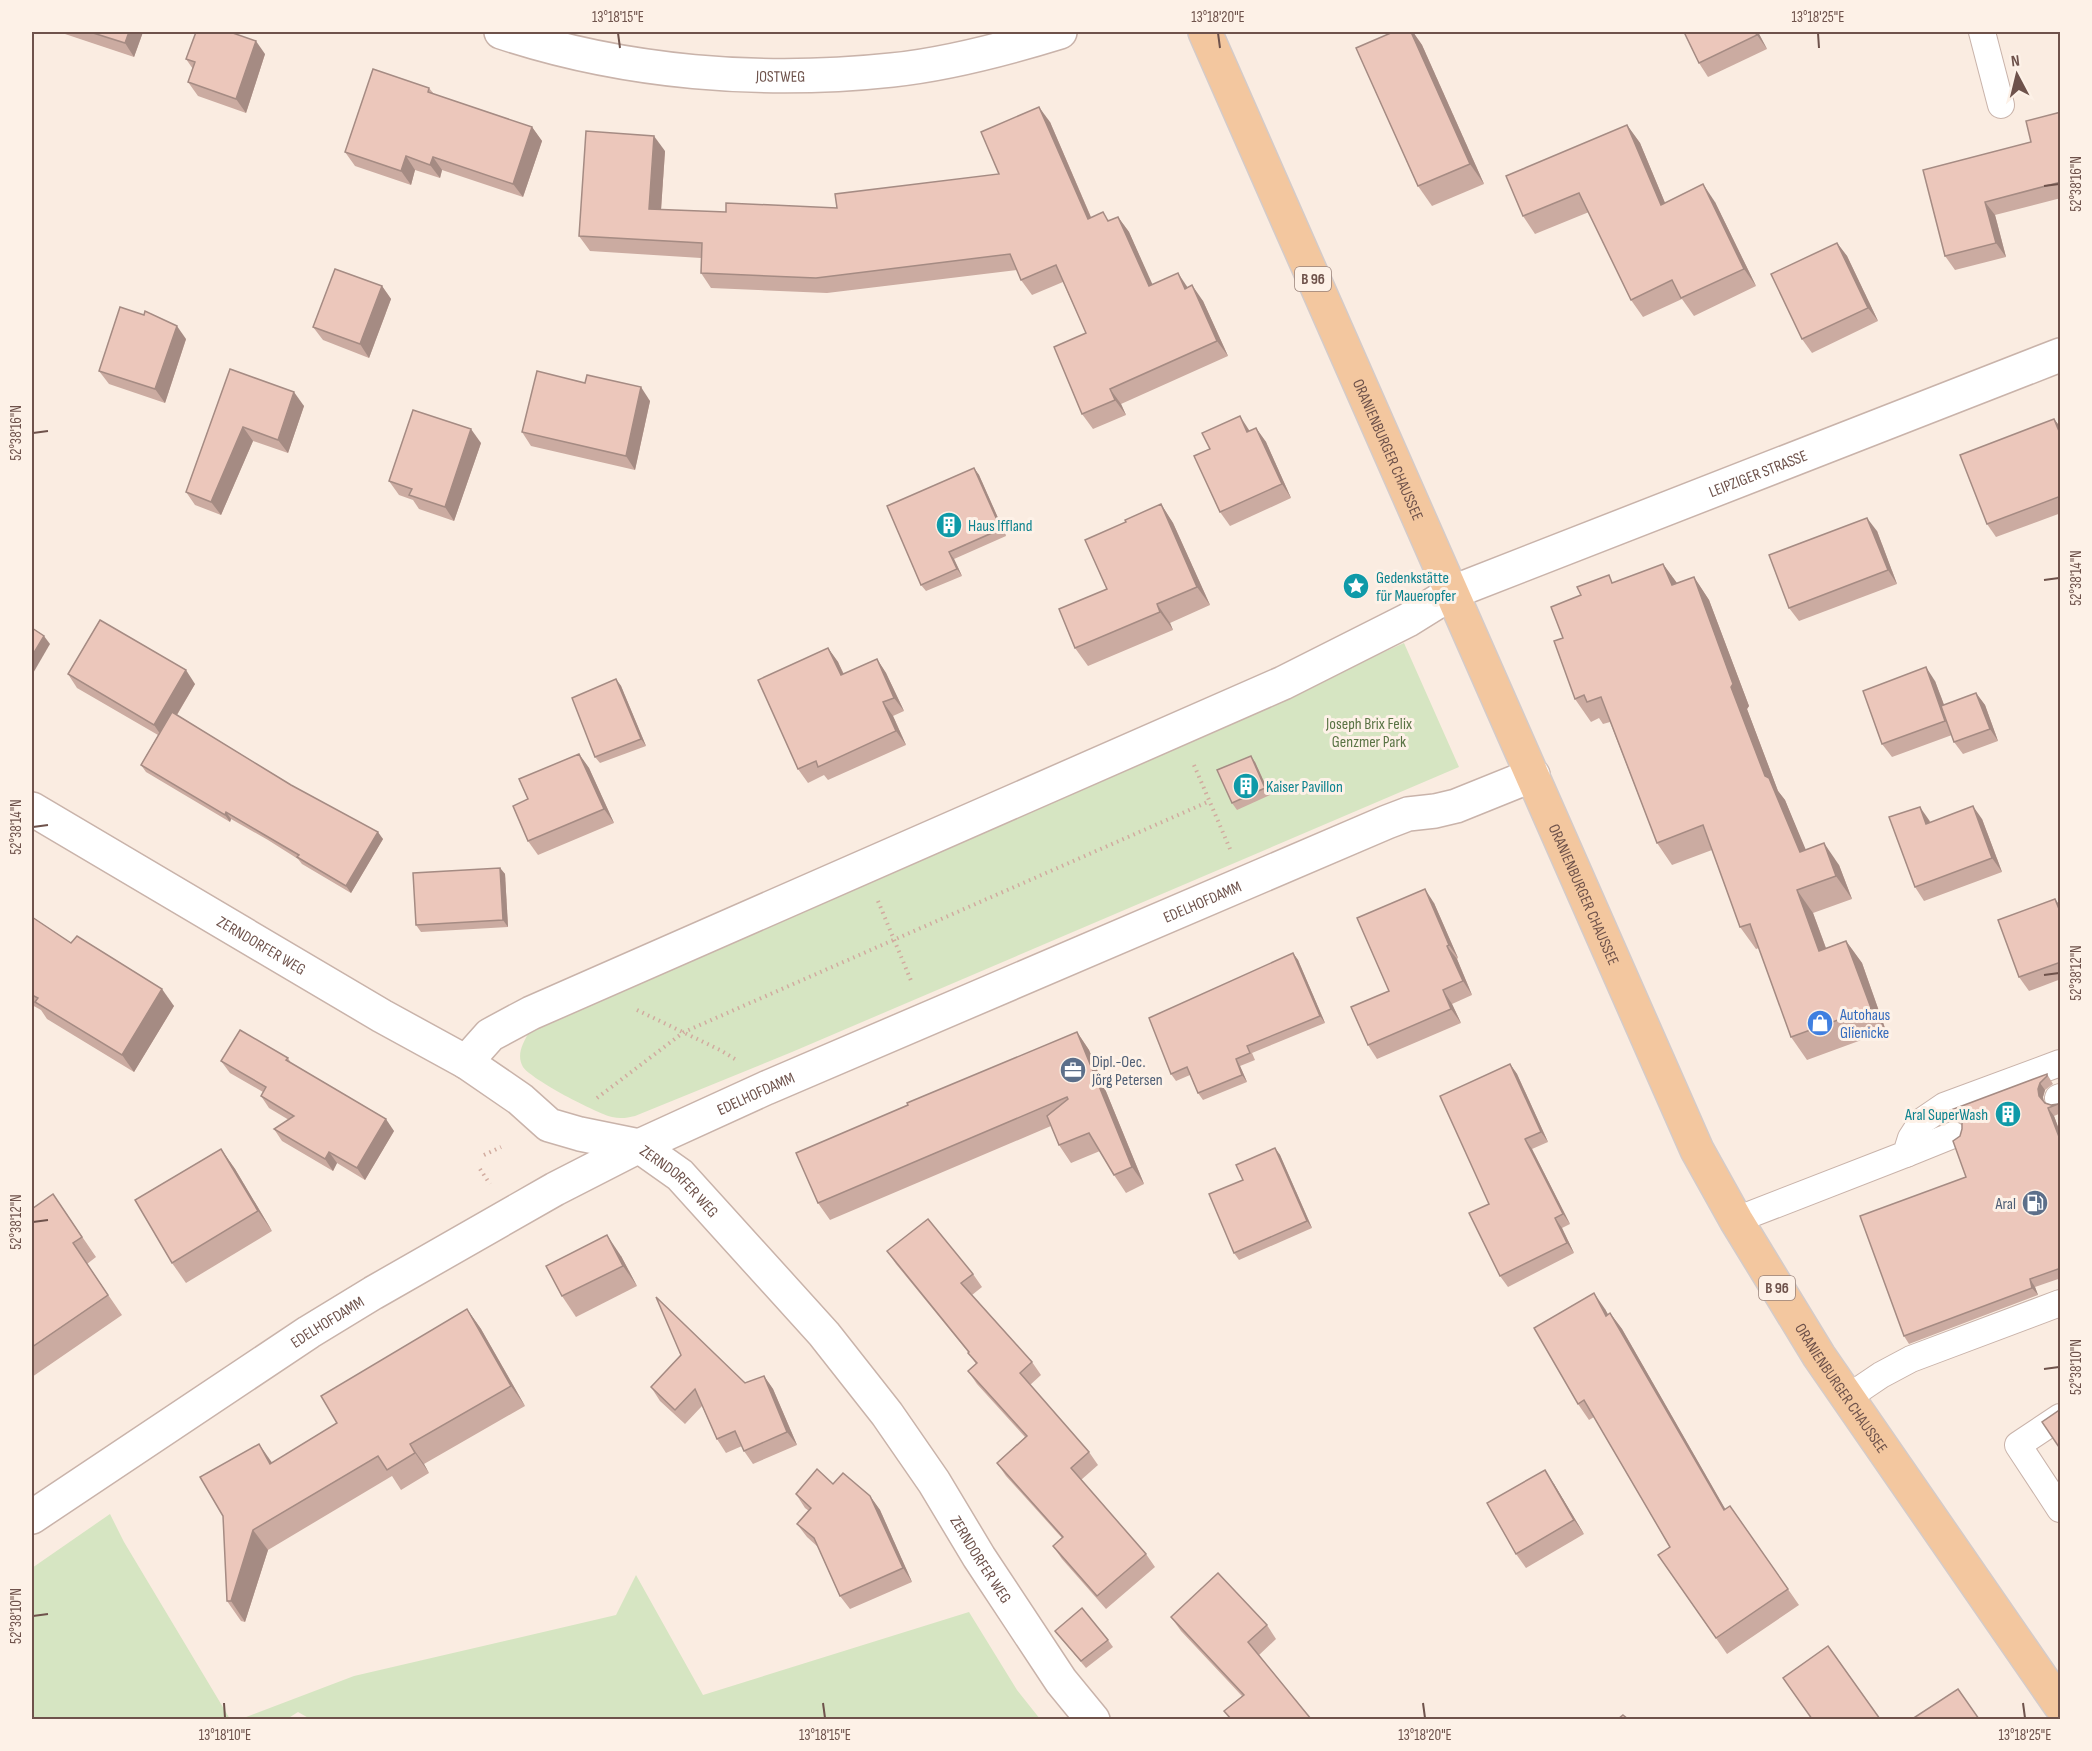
<svg xmlns="http://www.w3.org/2000/svg" width="2092" height="1751" font-family="'Sofia Sans Condensed',sans-serif">
	<style>
		.green { fill: #d6e5c2 }
		.lines { fill: none; stroke-linecap: round; stroke-linejoin: round }
		.lane-casing { stroke: #c9b3aa; stroke-width: 28 }
		.street-casing { stroke: #c9b3aa; stroke-width: 36 }
		.primary-casing { stroke: #d4cbc9; stroke-width: 36 }
		.path { stroke: #d1ab9f; stroke-width: 4; stroke-dasharray: 1.5 4.5; stroke-linecap: butt }
		.lane { stroke: #fff; stroke-width: 26 }
		.street { stroke: #fff; stroke-width: 33 }
		.primary { stroke: #f3c79f; stroke-width: 33 }
		.wall { fill: #cbaba1 }
		.shaded-wall { fill: #a58b83 }
		.building { fill: #ecc7bb; stroke: #a58b83; stroke-width: 1.5 }
		.ticks { fill: none; stroke: #6e524b; stroke-width: 2 }
		.labels { text-anchor: middle; stroke-width: 6; stroke-linejoin: round; paint-order: stroke }
		.shield { fill: #fdf1e7; stroke: #99827a; stroke-width: 1.5 }
		.shield-label { font-size: 15px; font-weight: bold; fill: #6e524b }
		.street-label { font-size: 16px; fill: #6e524b; stroke: #fdf1e7 }
		.culture-label { font-size: 16px; fill: #0d838f; stroke: #fdf1e7; text-anchor: start }
		.park-label { font-size: 16px; fill: #597344; stroke: #fdf1e7 }
		.shop-label { font-size: 16px; fill: #366cbe; stroke: #fdf1e7; text-anchor: start }
		.service-label { font-size: 16px; fill: #4e5e75; stroke: #fdf1e7; text-anchor: start }
		.neatline { fill: none; stroke: #6e524b; stroke-width: 2 }
		.ticks-label { font-size: 15px; text-anchor: middle; fill: #6e524b }
	</style>
	<rect width="100%" height="100%" fill="#faece1"/>
	<g class="green">
		<path d="M1404,643l55,124 -667,285 -157,64c-8,2 -15,3 -23,1 -16,-4 -80,-37 -89,-50 -7,-12 0,-24 6,-35z"/>
		<path d="M110,1514l14,28 106,177h-198v-151z"/>
		<path d="M636,1575l67,120 266,-83 48,78 23,29 -728,1 -14,-8 -11,7h-46l113,-43 262,-61z"/>
	</g>
	<g class="lines">
		<defs>
			<g id="lane">
				<path d="M1982,32l19,73"/>
				<path d="M2058,1098l2,-1"/>
				<path d="M1906,1154l47,-19"/>
				<path d="M1736,1220l170,-66 5,-16 11,-17 22,-15 116,-43"/>
				<path d="M1847,1398l34,-23 30,-16 149,-56"/>
				<path d="M2060,1417l-42,28 42,64"/>
			</g>
			<g id="street">
				<path id="s1" d="M501,32c124,41 260,52 391,38 57,-6 113,-21 168,-38"/>
				<path id="s2" d="M32,809l350,207 84,46 54,37 29,26 31,9 59,12 41,29 144,159 63,80 47,68 45,75 82,124 32,39"/>
				<path id="s3" d="M466,1062l24,-27 41,-22 752,-330 125,-63 45,-28 607,-237"/>
				<path id="s4" d="M32,1517l277,-185 64,-39 182,-104 84,-43 127,-58 621,-266 21,-8 27,-3 21,-5 77,-31"/>
			</g>
			<g id="primary">
				<path id="s5" d="M1205,32l492,1118 39,70 83,136 241,349"/>
			</g>
		</defs>
		<use href="#lane" class="lane-casing"/>
		<use href="#street" class="street-casing"/>
		<use href="#primary" class="primary-casing"/>
		<g class="path">
			<path d="M1194,765l36,84"/>
			<path d="M878,901l34,82"/>
			<path d="M637,1010l83,40 15,9"/>
			<path d="M597,1098l87,-66 526,-231"/>
			<path d="M484,1155l17,-8"/>
			<path d="M480,1169l10,15"/>
		</g>
		<use href="#lane" class="lane"/>
		<use href="#street" class="street"/>
		<use href="#primary" class="primary"/>
	</g>
	<g class="wall">
		<path d="M59,32h84l-9,25z"/>
		<path d="M1393,32h20l9,13 62,139 -52,22 -14,-20z"/>
		<path d="M1684,32h74l9,17 -59,28 -9,-14z"/>
		<path d="M265,54l-19,59 -48,-17 -10,-14 5,-13 -7,-10z"/>
		<path d="M429,88l5,6 98,33 10,14 -19,56 -81,-27 -2,8 -25,-8 -4,15 -56,-19 -10,-14z"/>
		<path d="M2061,112v86l-66,17 11,42 -51,13 -10,-14 -22,-86 108,-28z"/>
		<path d="M1050,122l41,95 19,3 8,-3 11,15 23,53 36,2 15,14 25,55 -107,48 5,11 -33,14 -11,-15 4,-81 -23,-51 -31,13 -11,-15 -4,-10 -190,23 -116,-5 -10,-15v-15l-111,-7 -11,-15 86,-85 -4,59 65,2 111,-4 162,-34z"/>
		<path d="M1627,125l13,18 25,60 50,-1 41,84 -62,30 -12,-17 -39,18 -12,-17 -42,-88 -54,22 -12,-18z"/>
		<path d="M1837,243l10,13 31,65 -66,32 -10,-14z"/>
		<path d="M382,286l9,13 -22,59 -46,-18 -10,-13z"/>
		<path d="M186,339l-21,64 -56,-19 -10,-13z"/>
		<path d="M230,369l74,37 -16,47 -35,-12 -32,74 -26,-10 -9,-13z"/>
		<path d="M585,383l65,18 -15,69 -104,-24 -9,-14z"/>
		<path d="M2054,419l7,9v85l-65,24 -9,-13z"/>
		<path d="M1256,428l10,14 25,56 -61,28 -10,-14 30,-81z"/>
		<path d="M481,443l-27,78 -35,-12 -6,-9 -14,-5 -10,-14z"/>
		<path d="M974,468l5,7 27,61 -52,23 8,17 -36,15 -5,-6z"/>
		<path d="M1161,504l12,19 37,82 -40,18 3,7 -85,36 -13,-18 32,-59 19,-67z"/>
		<path d="M1877,531l20,53 -98,37 -10,-13z"/>
		<path d="M1663,564l14,19 17,-6 15,23 40,106 -2,3 31,82 7,9 20,50 34,15 13,34 -39,14 13,35 20,-7 16,22 24,68 -79,29 -16,-23 -32,-89 -3,1 -16,-22 -28,-77 -40,15 -15,-22 -47,-121 -7,2 -4,-6 -8,4 -16,-23 -12,-61 18,-43z"/>
		<path d="M828,648l10,14 6,12 33,-15 9,14 18,38 -11,5 13,29 -78,35 -4,-5 -16,8 -10,-14z"/>
		<path d="M68,674l127,10 -18,31 114,70 92,54 -32,54 -49,-29 -4,-5 -30,-19 -37,-21 -1,3 -84,-50 -5,-7 17,-30 -81,-47z"/>
		<path d="M616,679l5,7 25,60 -46,17 -5,-6z"/>
		<path d="M1935,681l9,24 32,-12 9,12 13,36 -35,13 -9,-12 -2,-7 -60,22 -10,-13z"/>
		<path d="M579,754l10,14 25,55 -76,32 -10,-14v-42z"/>
		<path d="M1255,762l15,33 -33,15 -5,-7z"/>
		<path d="M1982,819l20,53 -78,29 -9,-14 14,-67 1,2z"/>
		<path d="M500,868l5,6 3,53 -87,5 -5,-7z"/>
		<path d="M1434,903l24,55 -1,1 15,36 -20,9 9,19 -84,36 -9,-14 21,-54z"/>
		<path d="M2061,907v72l-32,12 -10,-14z"/>
		<path d="M32,917l39,26 103,63 -40,66 -87,-53 -6,-9 -9,-5z"/>
		<path d="M1293,953l5,7 27,63 -73,30 3,7 -15,6 7,16 -44,18 -5,-7 -8,-18 -14,6 -5,-7z"/>
		<path d="M1077,1032l12,18 55,134 -18,9 -12,-18 -14,-24 -29,12 -12,-18 -8,-19 -221,94 -12,-17z"/>
		<path d="M288,1058l3,5 103,68 -29,49 -28,-17 -4,8 -51,-30 -8,-12 15,-9 -20,-12 -8,-12 2,-4 -33,-19 -9,-12z"/>
		<path d="M1510,1064l7,10 31,68 -16,7 38,75 -8,4 12,25 -66,34 -8,-11 -11,-72z"/>
		<path d="M2047,1074l6,10 -8,6 -2,7 1,5 7,3 7,-1 3,4v5l-7,3 7,19v143l-26,9 3,8 -129,49 -5,-8 62,-159 -6,-41 2,-7v-6l-6,-3 -7,1 -6,-8z"/>
		<path d="M1275,1148l5,7 32,73 -73,32 -5,-7 9,-73z"/>
		<path d="M221,1149l14,20 37,62 -86,52 -14,-20z"/>
		<path d="M53,1194l43,63 -9,7 35,51 -90,62v-168z"/>
		<path d="M887,1251l86,23 9,13 -10,8 60,67 9,13 -11,10 59,67 9,13 -17,15 65,74 9,13 -49,42 -44,-50 -9,-13 9,-8 -56,-62 -9,-13 28,-26 -48,-53 -9,-13 8,-7 -8,-12 -72,-88z"/>
		<path d="M621,1256l16,30 -61,31 -14,-21z"/>
		<path d="M467,1309l14,20 44,77 -101,58 5,9 -28,17 -9,-14 -124,74 -23,72 -4,-1 -14,-20 45,-138 65,-40z"/>
		<path d="M1605,1309l3,6 2,-2 12,16 103,180 5,-3 69,99 -72,49 -69,-99 12,-8 -76,-130 -5,3 -11,-16z"/>
		<path d="M764,1376l9,13 24,56 -44,19 -9,-13 -2,-5 -16,7 -9,-14 -15,-33 -17,18 -25,-23 -9,-14 94,-4z"/>
		<path d="M833,1484l37,12 10,14 32,72 -62,27 -10,-13 -22,-49 -11,-10 -10,-13 12,-13 -4,-3 -9,-14z"/>
		<path d="M1554,1484l30,50 -58,34 -10,-14z"/>
		<path d="M1171,1617l96,8 9,14 -17,16 52,64h-81l-6,-8 18,-15 -61,-65z"/>
		<path d="M1055,1631l53,9 5,7 -27,21z"/>
	</g>
	<g class="shaded-wall">
		<path d="M129,32h14l-9,25 -9,-14z"/>
		<path d="M1411,32h2l9,13 62,139 -14,-20z"/>
		<path d="M1755,32h3l9,17 -10,-14z"/>
		<path d="M256,41l9,13 -19,59 -10,-14z"/>
		<path d="M1039,107l11,15 48,112 -10,-15z"/>
		<path d="M1627,125l13,18 33,79 -12,-17z"/>
		<path d="M532,127l10,14 -19,56 -10,-13z"/>
		<path d="M654,136l11,15 -5,73 -11,-15z"/>
		<path d="M406,156l9,14 -4,15 -10,-14z"/>
		<path d="M433,157l9,13 -2,8 -10,-13z"/>
		<path d="M1703,184l12,18 41,84 -12,-17z"/>
		<path d="M1985,202l10,13 11,42 -10,-14z"/>
		<path d="M1118,217l11,15 31,69 -11,-15z"/>
		<path d="M1837,243l10,13 31,65 -10,-13z"/>
		<path d="M1178,273l10,15 -3,1z"/>
		<path d="M1192,285l11,16 25,55 -11,-15z"/>
		<path d="M382,286l9,13 -22,59 -9,-14z"/>
		<path d="M177,326l9,13 -21,64 -10,-14z"/>
		<path d="M641,387l9,14 -15,69 -9,-14z"/>
		<path d="M1110,389l11,15 5,11 -11,-15z"/>
		<path d="M294,392l10,14 -16,47 -10,-13z"/>
		<path d="M1240,416l9,14 8,16 -10,-14z"/>
		<path d="M2054,419l7,9v8z"/>
		<path d="M243,427l10,14 -32,74 -10,-13z"/>
		<path d="M1256,428l10,14 25,56 -9,-14z"/>
		<path d="M471,429l10,14 -27,78 -9,-14z"/>
		<path d="M974,468l5,7 27,61 -5,-7z"/>
		<path d="M1161,504l12,19 37,82 -13,-18z"/>
		<path d="M1867,518l10,13 20,53 -9,-14z"/>
		<path d="M949,552l5,7 8,17 -5,-7z"/>
		<path d="M1663,564l16,22 -7,-1z"/>
		<path d="M1694,577l15,23 40,106 -2,3 31,82 7,9 31,74 -16,-22 -35,-76 -34,-89z"/>
		<path d="M1157,604l13,19 3,7 -13,-18z"/>
		<path d="M44,636l6,8 -18,31v-19z"/>
		<path d="M828,648l10,14 12,27 -9,-14z"/>
		<path d="M877,659l9,14 18,38 -10,-13z"/>
		<path d="M1926,667l9,14 20,53 -10,-13z"/>
		<path d="M186,670l9,14 -32,54 -9,-13z"/>
		<path d="M616,679l5,7 25,60 -5,-7z"/>
		<path d="M1976,693l9,12 13,36 -8,-12z"/>
		<path d="M883,702l10,14 13,29 -10,-14z"/>
		<path d="M579,754l10,14 25,55 -10,-14z"/>
		<path d="M1251,756l4,6 15,33 -5,-7z"/>
		<path d="M1973,806l9,13 20,53 -10,-14z"/>
		<path d="M1920,807l9,13 7,17 -10,-13z"/>
		<path d="M226,812l5,7 -1,3 -5,-7z"/>
		<path d="M378,832l5,7 -32,54 -5,-7z"/>
		<path d="M1824,843l15,22 13,34 -16,-23z"/>
		<path d="M500,868l5,6 3,53 -5,-7z"/>
		<path d="M1425,889l9,14 24,55 -9,-13z"/>
		<path d="M1797,890l16,23 22,60 -16,-22z"/>
		<path d="M2055,899l6,8v7z"/>
		<path d="M1846,941l16,22 24,68 -15,-23z"/>
		<path d="M1447,946l10,13 15,36 -9,-14z"/>
		<path d="M1293,953l5,7 27,63 -5,-7z"/>
		<path d="M162,989l12,17 -40,66 -12,-17z"/>
		<path d="M1443,990l9,14 9,19 -10,-14z"/>
		<path d="M1077,1032l12,18 55,134 -12,-17z"/>
		<path d="M1236,1059l4,7 7,16 -5,-7z"/>
		<path d="M1510,1064l7,10 31,68 -7,-10z"/>
		<path d="M2040,1083l5,7 -2,7 1,7 -5,-8 -1,-7z"/>
		<path d="M2048,1108l6,8 7,19v7z"/>
		<path d="M386,1119l8,12 -29,49 -8,-12z"/>
		<path d="M1525,1139l7,10 38,75 -7,-10z"/>
		<path d="M1275,1148l5,7 32,73 -5,-7z"/>
		<path d="M221,1149l14,20 37,62 -14,-20z"/>
		<path d="M329,1152l8,11 -4,8 -8,-12z"/>
		<path d="M1555,1218l7,10 12,25 -7,-10z"/>
		<path d="M607,1235l14,21 16,30 -14,-20z"/>
		<path d="M2030,1279l5,8 3,8 -6,-7z"/>
		<path d="M1594,1293l11,16 13,23 -12,-16z"/>
		<path d="M467,1309l14,20 44,77 -14,-20z"/>
		<path d="M1610,1313l12,16 113,197 -11,-16z"/>
		<path d="M764,1376l9,13 24,56 -10,-13z"/>
		<path d="M259,1444l14,20h-3z"/>
		<path d="M410,1444l14,20 5,9 -14,-20z"/>
		<path d="M1545,1470l9,14 30,50 -10,-14z"/>
		<path d="M870,1496l10,14 32,72 -9,-14z"/>
		<path d="M253,1530l15,20 -23,72 -14,-21z"/>
	</g>
	<g class="building">
		<path d="M90,32h39l-4,11z"/>
		<path d="M196,32h34l26,9 -20,58 -48,-17 7,-20 -9,-3z"/>
		<path d="M1393,32h18l59,132 -52,22 -62,-138z"/>
		<path d="M1684,32h71l2,3 -58,28z"/>
		<path d="M373,69l56,19 -1,4 104,35 -19,57 -80,-27 -3,8 -24,-9 -5,15 -56,-19z"/>
		<path d="M1039,107l49,112 15,-7 5,9 10,-4 31,69 29,-13 7,16 7,-4 25,56 -107,48 5,11 -33,14 -28,-67 32,-14 -30,-68 -35,15 -11,-26 -194,24 -115,-5 1,-30 -123,-7 7,-105 68,5 -5,73 77,3v-9l111,5 -2,-14 164,-20 -18,-42z"/>
		<path d="M2061,112v70l-76,20 11,41 -51,13 -22,-86 108,-28 -5,-21z"/>
		<path d="M1627,125l34,80 42,-21 41,85 -63,29 -9,-18 -41,20 -52,-107 -56,23 -17,-40z"/>
		<path d="M1837,243l31,65 -66,31 -31,-65z"/>
		<path d="M335,269l47,17 -22,58 -47,-17z"/>
		<path d="M120,307l24,8 1,-4 32,15 -22,63 -56,-18z"/>
		<path d="M230,369l64,23 -16,48 -35,-13 -32,75 -25,-10z"/>
		<path d="M537,371l48,12 2,-8 54,12 -15,69 -104,-24z"/>
		<path d="M413,410l58,19 -26,78 -36,-12 3,-6 -23,-8z"/>
		<path d="M1240,416l7,16 9,-4 26,56 -62,28 -26,-56 16,-7 -8,-16z"/>
		<path d="M2054,419l7,17v60l-74,28 -27,-69z"/>
		<path d="M974,468l27,61 -52,23 8,17 -36,16 -34,-79z"/>
		<path d="M1161,504l36,83 -40,17 3,8 -85,36 -16,-39 48,-20 -22,-49 41,-18 -1,-2z"/>
		<path d="M1867,518l21,52 -99,38 -20,-53z"/>
		<path d="M1663,564l9,21 22,-8 39,107 -2,3 34,89 4,2 31,74 24,-9 12,33 -39,14 22,61 27,-10 25,67 -80,29 -41,-113 -10,3 -37,-102 -46,18 -56,-146 -14,5 -3,-7 -9,4 -21,-58 9,-3 -12,-31 30,-12 -4,-8 32,-12 3,8z"/>
		<path d="M100,620l86,50 -32,55 -86,-51z"/>
		<path d="M32,628l12,8 -12,20z"/>
		<path d="M828,648l13,27 36,-16 17,39 -11,4 13,29 -78,36 -2,-6 -18,8 -40,-89z"/>
		<path d="M1926,667l19,54 -63,23 -19,-53z"/>
		<path d="M616,679l25,60 -46,18 -23,-59z"/>
		<path d="M1976,693l14,36 -36,13 -13,-36z"/>
		<path d="M172,712l119,73 87,47 -32,54 -49,-29 2,-2 -36,-21 -37,-22 -1,3 -84,-50z"/>
		<path d="M579,754l25,55 -76,32 -15,-35 15,-7 -9,-20z"/>
		<path d="M1251,756l14,32 -33,15 -15,-33z"/>
		<path d="M1973,806l19,52 -77,29 -26,-70 31,-10 6,17z"/>
		<path d="M500,868l3,52 -87,5 -3,-52z"/>
		<path d="M1425,889l24,56 -2,1 16,35 -20,9 8,19 -83,36 -17,-38 38,-16 -32,-73z"/>
		<path d="M2055,899l6,15v48l-42,15 -21,-57z"/>
		<path d="M32,917l39,26 6,-7 85,53 -40,66 -87,-53 3,-4 -6,-3z"/>
		<path d="M1293,953l27,63 -73,30 3,7 -14,6 6,16 -44,18 -11,-26 -16,7 -22,-56z"/>
		<path d="M240,1030l48,28 -2,2 100,59 -29,49 -28,-16 -4,7 -51,-30 20,-13 -33,-20 5,-9 -45,-26z"/>
		<path d="M1077,1032l55,135 -18,8 -25,-42 -30,12 -12,-29 21,-17 -1,-2 -249,106 -22,-50 112,-48 -1,-2z"/>
		<path d="M1510,1064l31,68 -16,7 38,75 -8,4 12,25 -67,33 -31,-63 20,-9 -49,-108z"/>
		<path d="M2047,1074v2l-7,7 -2,6 1,7 6,7 6,2 7,-1 -10,4 13,34v126l-31,11 2,9 -128,48 -44,-120 106,-39 -13,-36 7,-5 2,-7v-7l-6,-7 -6,-2h-7z"/>
		<path d="M1275,1148l32,73 -73,32 -25,-59 34,-14 -7,-15z"/>
		<path d="M221,1149l37,62 -86,52 -37,-63z"/>
		<path d="M53,1194l29,43 -9,6 35,52 -76,52v-138z"/>
		<path d="M928,1219l45,55 -12,9 71,79 -12,11 69,79 -18,16 75,86 -49,42 -44,-50 10,-9 -66,-74 30,-27 -59,-65 9,-8 -9,-10 1,-1 -82,-101z"/>
		<path d="M607,1235l16,31 -61,30 -16,-30z"/>
		<path d="M1594,1293l12,23 4,-3 114,197 6,-4 58,83 -72,49 -58,-83 12,-8 -86,-147 -6,4 -44,-76z"/>
		<path d="M656,1297l89,86 19,-7 23,56 -43,19 -9,-20 -18,8 -22,-50 -20,21 -24,-23 30,-32z"/>
		<path d="M467,1309l44,77 -101,58 5,9 -28,17 -9,-14 -125,74 -22,71h-4l-4,-85 -23,-39 59,-33 11,20 67,-41 -16,-27z"/>
		<path d="M2061,1409v41l-19,-28z"/>
		<path d="M817,1469l16,15 10,-11 27,23 33,72 -63,28 -26,-58 -17,-14 14,-16 -15,-14z"/>
		<path d="M1545,1470l29,50 -58,34 -29,-51z"/>
		<path d="M1218,1573l49,52 -19,17 63,77h-80l-7,-8 20,-16 -73,-78z"/>
		<path d="M1082,1608l26,32 -27,21 -26,-30z"/>
		<path d="M1828,1646l52,73h-68l-29,-41z"/>
		<path d="M1958,1689l21,30h-67z"/>
		<path d="M1623,1715l5,4h-10z"/>
	</g>
	<path class="ticks" d="M618,33l2,15M1218,33l2,15M1818,33l1,15M2044,186l15,-2M33,433l15,-2M2044,580l15,-2M33,827l15,-2M2044,975l15,-2M33,1222l15,-2M2044,1369l15,-2M33,1616l15,-2M224,1703l1,15M823,1703l2,15M1423,1703l2,15M2023,1703l2,15"/>
	<defs>
		<symbol id="building-disc" viewBox="-11 -11 22 22"><circle r="9.5" fill="#0f9aa8" stroke="#fdf1e7"/><path d="M-4-6H4V6H1V3H-1V6H-4ZM-2.5-4.3h1.7v1.8h-1.7ZM.8-4.3h1.7v1.8H.8ZM-2.5-1h1.7V.8h-1.7ZM.8-1h1.7V.8H.8Z" fill="#fff"/></symbol>
		<symbol id="sight-disc" viewBox="-11 -11 22 22"><circle r="9.5" fill="#0f9aa8" stroke="#fdf1e7"/><path d="M0-6L1.8-2.2L6-1.7L2.9 1.2L3.7 5.4L0 3.3L-3.7 5.4L-2.9 1.2L-6-1.7L-1.8-2.2Z" fill="#fff"/></symbol>
		<symbol id="shop-disc" viewBox="-11 -11 22 22"><circle r="9.5" fill="#3f7fe0" stroke="#fdf1e7"/><path d="M-5-2.5h2.3a2.7 3.5 0 0 1 5.4 0H5L5.5 6h-11ZM-1.5-2.5h3a1.5 2.3 0 0 0-3 0Z" fill="#fff"/></symbol>
		<symbol id="office-disc" viewBox="-11 -11 22 22"><circle r="9.5" fill="#5c6f8a" stroke="#fdf1e7"/><path d="M-6-3h4V-5.5h4V-3h4V5H-6ZM-1-4.5V-3h2v-1.5ZM-6 0V1H6V0Z" fill="#fff"/></symbol>
		<symbol id="fuel-disc" viewBox="-11 -11 22 22"><circle r="9.5" fill="#5c6f8a" stroke="#fdf1e7"/><path d="M-5.5-6h7V0h2V4h1.3V-2.5L3-4.5l.8-.8L6-3V5H2.5V1h-1V6h-7ZM-4.2-4.7v3.2H.2V-4.7Z" fill="#fff"/></symbol>
	</defs>
	<g fill-rule="evenodd">
		<use href="#building-disc" x="934" y="510" width="30" height="30"/>
		<use href="#sight-disc" x="1341" y="571" width="30" height="30"/>
		<use href="#building-disc" x="1231" y="771" width="30" height="30"/>
		<use href="#shop-disc" x="1805" y="1008" width="30" height="30"/>
		<use href="#office-disc" x="1058" y="1055" width="30" height="30"/>
		<use href="#building-disc" x="1993" y="1099" width="30" height="30"/>
		<use href="#fuel-disc" x="2020" y="1188" width="30" height="30"/>
	</g>
	<g class="labels">
		<g class="shield">
			<rect x="1295" y="267" width="36" height="24" rx="4.5"/>
			<rect x="1759" y="1276" width="36" height="24" rx="4.5"/>
		</g>
		<g class="shield-label">
			<text x="1313" y="284">B 96</text>
			<text x="1777" y="1293">B 96</text>
		</g>
		<g class="street-label">
			<text dy="6" stroke="none"><textPath href="#s1" startOffset="284">JOSTWEG</textPath></text>
			<text dy="6" stroke="none"><textPath href="#s5" startOffset="456">ORANIENBURGER CHAUSSEE</textPath></text>
			<text dy="6" stroke="none"><textPath href="#s3" startOffset="1424">LEIPZIGER STRASSE</textPath></text>
			<text dy="6" stroke="none"><textPath href="#s5" startOffset="942">ORANIENBURGER CHAUSSEE</textPath></text>
			<text dy="6" stroke="none"><textPath href="#s4" startOffset="1326">EDELHOFDAMM</textPath></text>
			<text dy="6" stroke="none"><textPath href="#s2" startOffset="267">ZERNDORFER WEG</textPath></text>
			<text dy="6" stroke="none"><textPath href="#s4" startOffset="840">EDELHOFDAMM</textPath></text>
			<text dy="6" stroke="none"><textPath href="#s2" startOffset="753">ZERNDORFER WEG</textPath></text>
			<text dy="6" stroke="none"><textPath href="#s4" startOffset="354">EDELHOFDAMM</textPath></text>
			<text dy="6" stroke="none"><textPath href="#s5" startOffset="1500">ORANIENBURGER CHAUSSEE</textPath></text>
			<text dy="6" stroke="none"><textPath href="#s2" startOffset="1239">ZERNDORFER WEG</textPath></text>
		</g>
		<g class="culture-label">
			<text x="968" y="531">Haus Iffland</text>
			<text x="1376" y="583">Gedenkstätte<tspan x="1376" dy="18">für Maueropfer</tspan></text>
			<text x="1266" y="792">Kaiser Pavillon</text>
			<text x="1988" y="1120" text-anchor="end">Aral SuperWash</text>
		</g>
		<g class="park-label">
			<text x="1369" y="729">Joseph Brix Felix<tspan x="1369" dy="18">Genzmer Park</tspan></text>
		</g>
		<g class="shop-label">
			<text x="1840" y="1020">Autohaus<tspan x="1840" dy="18">Glienicke</tspan></text>
		</g>
		<g class="service-label">
			<text x="1092" y="1067">Dipl.-Oec.<tspan x="1092" dy="18">Jörg Petersen</tspan></text>
			<text x="2016" y="1209" text-anchor="end">Aral</text>
		</g>
	</g>
	<rect width="2092" height="1751" fill="none" stroke="#fdf1e7" stroke-width="66"/>
	<g transform="translate(2017 75) rotate(353)" stroke="#fdf1e7" stroke-width="4.5" paint-order="stroke">
	<path d="M0-4.5L10 22L0 15L-10 22Z" fill="#6e524b"/>
	<text y="-9" font-size="16" font-weight="bold" text-anchor="middle" fill="#6e524b">N</text>
	</g>
	<rect x="33" y="33" width="2026" height="1685" class="neatline"/>
	<g class="ticks-label">
		<text x="618" y="22">13°18'15"E</text>
		<text x="1218" y="22">13°18'20"E</text>
		<text x="1818" y="22">13°18'25"E</text>
		<text transform="translate(2076 184) rotate(-90)" y="5">52°38'16"N</text>
		<text transform="translate(16 433) rotate(-90)" y="5">52°38'16"N</text>
		<text transform="translate(2076 578) rotate(-90)" y="5">52°38'14"N</text>
		<text transform="translate(16 827) rotate(-90)" y="5">52°38'14"N</text>
		<text transform="translate(2076 973) rotate(-90)" y="5">52°38'12"N</text>
		<text transform="translate(16 1222) rotate(-90)" y="5">52°38'12"N</text>
		<text transform="translate(2076 1367) rotate(-90)" y="5">52°38'10"N</text>
		<text transform="translate(16 1616) rotate(-90)" y="5">52°38'10"N</text>
		<text x="225" y="1740">13°18'10"E</text>
		<text x="825" y="1740">13°18'15"E</text>
		<text x="1425" y="1740">13°18'20"E</text>
		<text x="2025" y="1740">13°18'25"E</text>
	</g>
</svg>
